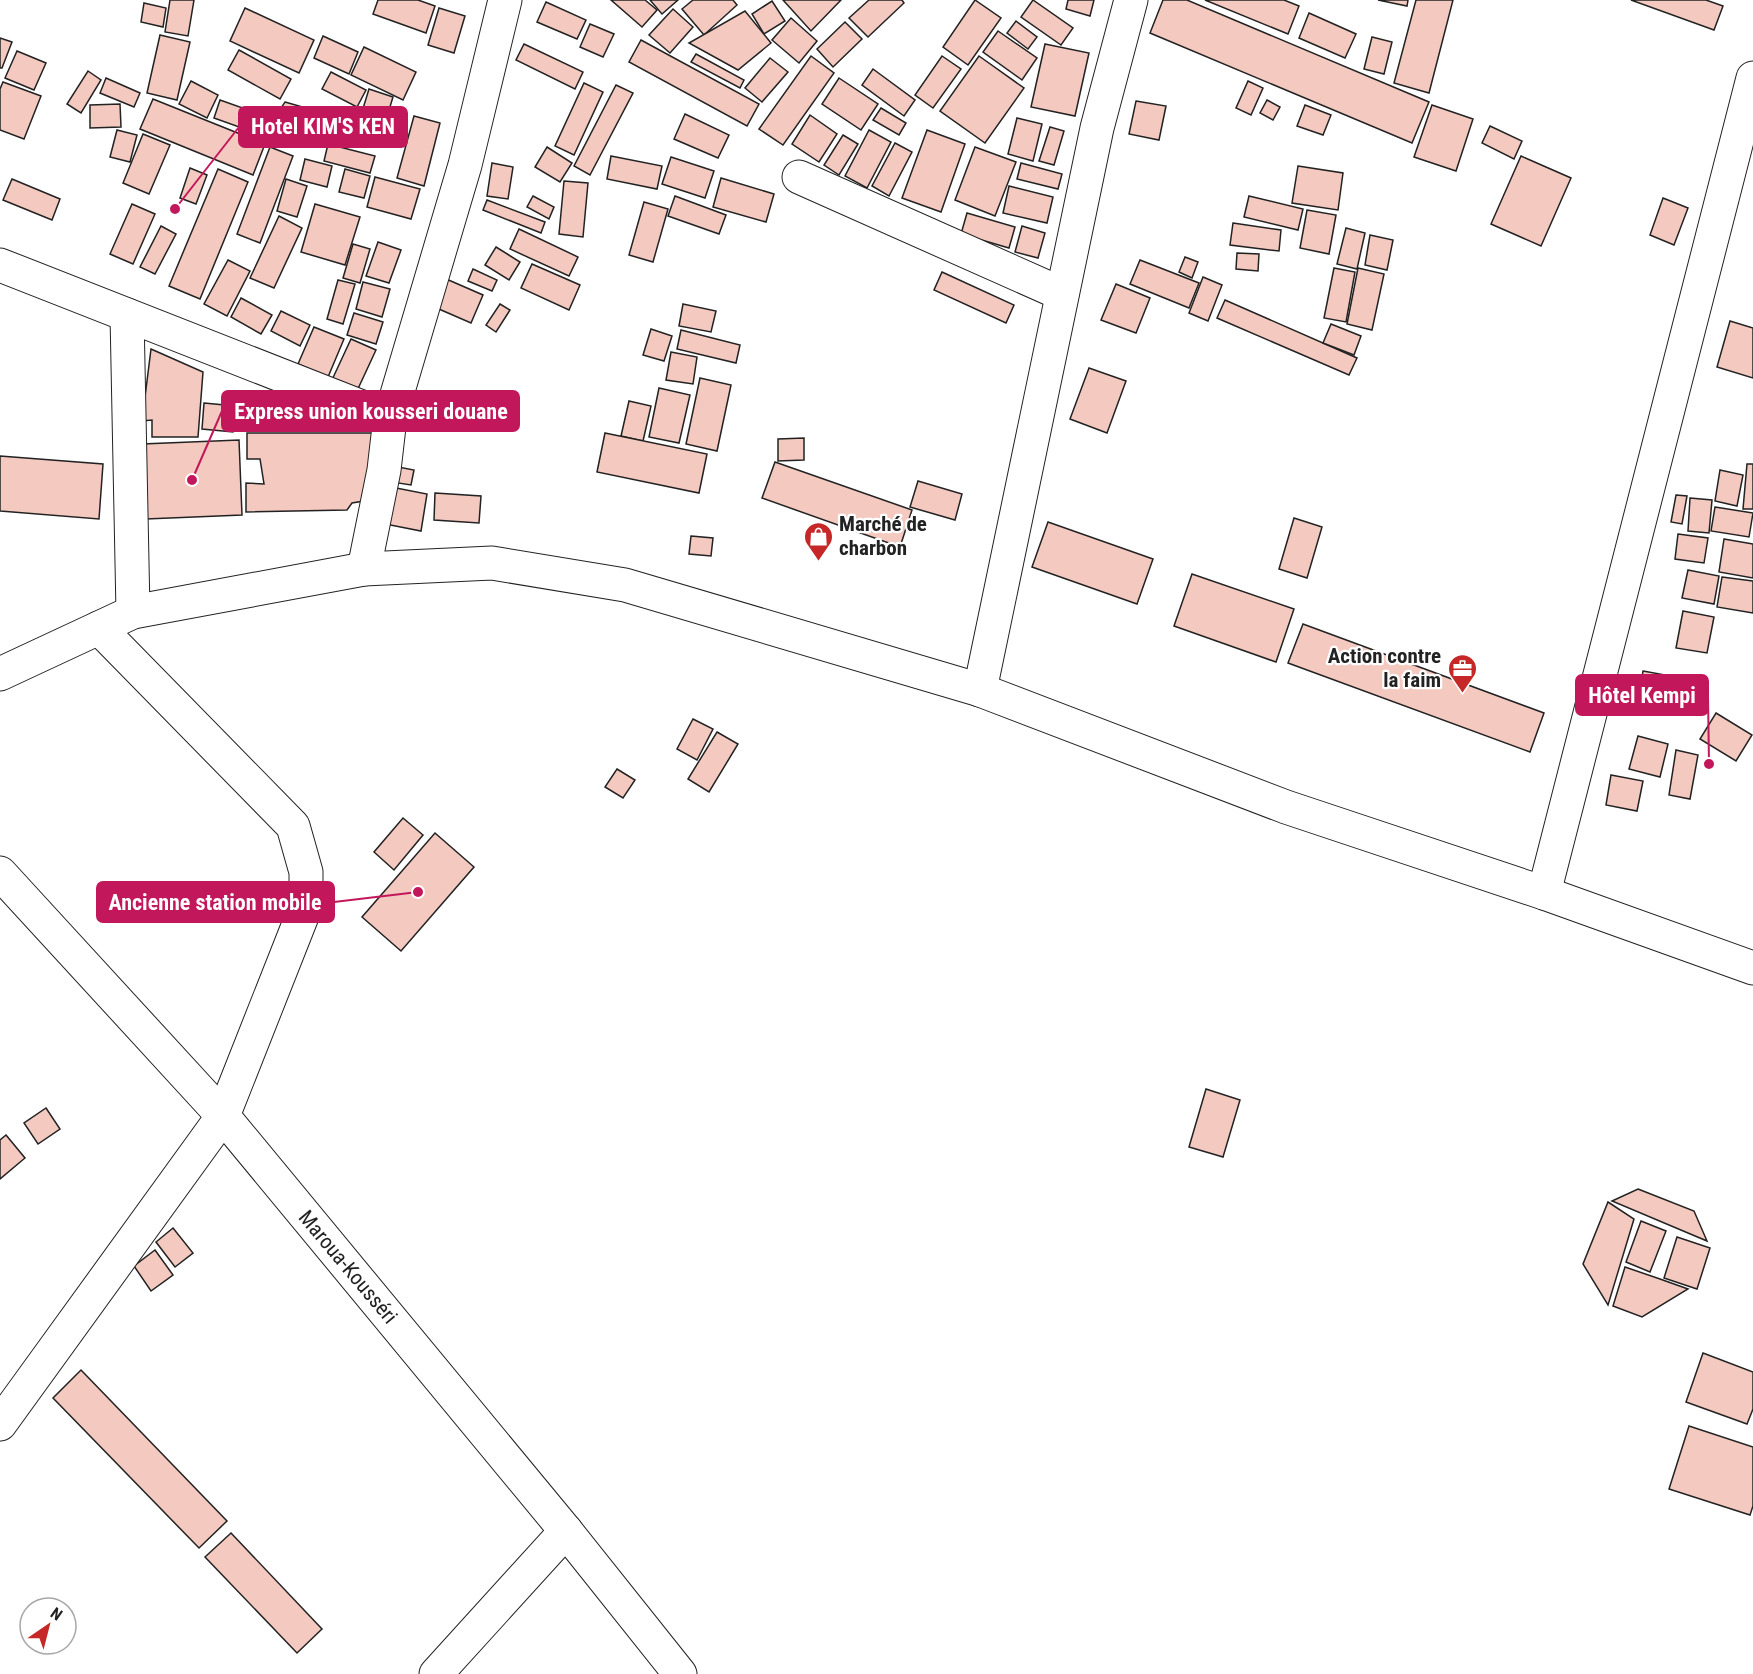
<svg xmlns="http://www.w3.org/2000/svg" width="1753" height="1674" font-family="'Roboto Condensed',sans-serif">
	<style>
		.building { fill: #f3c9c0; stroke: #222; stroke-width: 1.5 }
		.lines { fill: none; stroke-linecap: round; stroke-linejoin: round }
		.minor-casing { stroke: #222; stroke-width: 35 }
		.highway-casing { stroke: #222; stroke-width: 35 }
		.minor { stroke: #fff; stroke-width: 33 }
		.highway { stroke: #fff; stroke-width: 33 }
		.labels { text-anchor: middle; stroke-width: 4.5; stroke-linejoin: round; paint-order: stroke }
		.poi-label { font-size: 21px; font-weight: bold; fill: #222; stroke: #fff; text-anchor: start }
		.street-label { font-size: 21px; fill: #222; stroke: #fff }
		.leader { fill: none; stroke: #c2185b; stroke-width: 2 }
		.callout-dot { fill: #c2185b; stroke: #fff; stroke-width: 2 }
		.callout { fill: #c2185b; stroke: #c2185b; stroke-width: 2 }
		.callout-label { font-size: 22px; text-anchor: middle; font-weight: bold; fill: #fff }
	</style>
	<rect width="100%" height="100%" fill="#fff"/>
	<g class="building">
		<path d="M170,0h24l-6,36 -23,-4z"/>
		<path d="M378,0h40l17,6 -9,27 -53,-19z"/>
		<path d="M611,0h34l12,10 -15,17z"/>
		<path d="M650,0h28l-16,14z"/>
		<path d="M693,0h40l4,5 -33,30 -22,-26z"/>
		<path d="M783,0h58l-30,31z"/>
		<path d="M869,0h33l2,3 -36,34 -19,-19z"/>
		<path d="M975,0l26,18 -33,47 -25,-18z"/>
		<path d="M1033,0l40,28 -12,17 -40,-28z"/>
		<path d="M1068,0h26l-4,16 -24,-7z"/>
		<path d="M1163,0h24l242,102 -17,41 -262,-110z"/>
		<path d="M1205,0h79l15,6 -11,28z"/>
		<path d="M1378,0h30l-1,6z"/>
		<path d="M1416,0h37l-24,93 -35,-10z"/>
		<path d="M1631,0h75l17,6 -9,24z"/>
		<path d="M772,1l13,20 -21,13 -12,-20z"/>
		<path d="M546,2l40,18 -9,19 -40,-17z"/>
		<path d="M144,3l22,5 -3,19 -22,-5z"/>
		<path d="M245,8l69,32 -15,33 -69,-32z"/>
		<path d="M439,8l26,8 -11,37 -26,-8z"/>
		<path d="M673,9l20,18 -23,26 -21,-18z"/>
		<path d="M745,11l26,32 -33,27 -49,-27z"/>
		<path d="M1309,13l47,21 -11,24 -46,-20z"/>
		<path d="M791,18l26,23 -18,22 -27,-23z"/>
		<path d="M1016,21l21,16 -9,12 -21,-16z"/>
		<path d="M845,22l17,17 -29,28 -16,-18z"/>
		<path d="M590,24l24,10 -11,23 -23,-10z"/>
		<path d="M998,31l39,27 -15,22 -39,-28z"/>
		<path d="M160,35l30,7 -13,58 -30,-7z"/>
		<path d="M323,36l35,16 -9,22 -35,-16z"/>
		<path d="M1372,37l20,5 -8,32 -20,-5z"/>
		<path d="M0,38l12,4 -10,26h-2z"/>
		<path d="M641,40l118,64 -12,22 -118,-64z"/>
		<path d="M524,44l59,28 -8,17 -59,-29z"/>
		<path d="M1045,44l44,9 -14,63 -44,-9z"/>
		<path d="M364,47l52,25 -13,28 -52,-25z"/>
		<path d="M239,50l52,29 -11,20 -52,-29z"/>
		<path d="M17,51l29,12 -12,27 -29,-12z"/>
		<path d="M696,54l48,26 -4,8 -49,-26z"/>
		<path d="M811,56l23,17 -51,72 -24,-16z"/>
		<path d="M942,56l19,13 -28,39 -18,-13z"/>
		<path d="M979,56l45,32 -39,55 -45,-32z"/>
		<path d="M770,58l18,14 -26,30 -17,-14z"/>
		<path d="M873,69l42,31 -11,16 -42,-31z"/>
		<path d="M88,71l13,9 -20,33 -14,-9z"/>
		<path d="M331,72l35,18 -9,17 -35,-18z"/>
		<path d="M106,78l34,15 -6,14 -34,-14z"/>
		<path d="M839,78l39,26 -17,26 -39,-26z"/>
		<path d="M191,81l27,14 -11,23 -28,-14z"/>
		<path d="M1248,81l15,7 -12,27 -15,-7z"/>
		<path d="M3,82l38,14 -17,43 -24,-9v-41z"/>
		<path d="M584,83l19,9 -29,63 -19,-9z"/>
		<path d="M616,85l17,8 -43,82 -16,-9z"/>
		<path d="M369,89l24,8 -12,39 -24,-8z"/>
		<path d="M153,99l112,45 -12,31 -113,-46z"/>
		<path d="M220,100l45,16 -6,18 -45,-16z"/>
		<path d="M1267,100l13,7 -7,13 -13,-7z"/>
		<path d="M1136,101l30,5 -7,34 -30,-6z"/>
		<path d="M285,102l21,6 -10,32 -29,-11z"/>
		<path d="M120,104l1,23 -31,1v-23z"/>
		<path d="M1305,105l26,10 -8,20 -26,-9z"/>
		<path d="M1432,105l41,14 -17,52 -42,-14z"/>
		<path d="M881,108l25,15 -7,12 -26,-15z"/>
		<path d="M685,114l44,21 -11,23 -44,-19z"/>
		<path d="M810,115l27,19 -18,28 -27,-18z"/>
		<path d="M414,116l26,7 -16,63 -27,-8z"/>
		<path d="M1017,118l25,6 -9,37 -25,-7z"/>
		<path d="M1490,126l32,15 -8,18 -32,-16z"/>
		<path d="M1050,127l14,4 -10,34 -15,-4z"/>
		<path d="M117,130l20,5 -7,27 -20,-5z"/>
		<path d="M869,130l22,12 -24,46 -22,-12z"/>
		<path d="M927,130l38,14 -24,68 -39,-14z"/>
		<path d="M143,134l27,11 -21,49 -26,-11z"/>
		<path d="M843,135l15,9 -19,31 -15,-10z"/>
		<path d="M895,143l17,9 -23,44 -17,-10z"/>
		<path d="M328,144l47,12 -5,17 -46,-12z"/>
		<path d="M270,147l23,9 -33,87 -23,-9z"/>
		<path d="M547,147l25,16 -12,19 -25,-15z"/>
		<path d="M975,147l41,15 -21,54 -40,-16z"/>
		<path d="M611,156l51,10 -5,23 -50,-10z"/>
		<path d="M1521,156l50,22 -30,68 -50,-22z"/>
		<path d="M671,157l43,14 -9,27 -43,-14z"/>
		<path d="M305,159l27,7 -5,21 -27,-7z"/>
		<path d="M492,163l21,4 -5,32 -21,-3z"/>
		<path d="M1021,163l41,11 -4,15 -41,-10z"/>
		<path d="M1298,166l45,7 -5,37 -46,-7z"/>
		<path d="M190,168l17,7 -11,29 -16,-6z"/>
		<path d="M218,169l30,13 -48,117 -31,-13z"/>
		<path d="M345,169l25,7 -6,22 -25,-6z"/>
		<path d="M375,177l45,12 -9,30 -44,-12z"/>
		<path d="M721,178l53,16 -8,28 -53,-15z"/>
		<path d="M12,179l48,20 -8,21 -49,-20z"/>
		<path d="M286,179l21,7 -10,31 -20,-6z"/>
		<path d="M564,181l24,2 -5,54 -24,-3z"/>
		<path d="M1009,186l44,11 -6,26 -44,-10z"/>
		<path d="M533,196l21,11 -5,12 -22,-12z"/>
		<path d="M675,196l51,19 -7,19 -51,-18z"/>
		<path d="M1249,196l54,13 -5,21 -54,-13z"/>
		<path d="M1663,198l25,10 -14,37 -24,-10z"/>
		<path d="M487,200l58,22 -4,11 -58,-23z"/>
		<path d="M644,202l24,7 -15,53 -24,-7z"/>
		<path d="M132,204l23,10 -22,50 -23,-10z"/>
		<path d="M315,204l45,13 -15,48 -44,-13z"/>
		<path d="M1307,210l29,5 -7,39 -29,-6z"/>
		<path d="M967,213l48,14 -6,21 -48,-14z"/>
		<path d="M279,216l23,12 -28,60 -24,-10z"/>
		<path d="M1233,223l48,7 -2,21 -49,-6z"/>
		<path d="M161,226l15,8 -21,40 -15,-7z"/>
		<path d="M1022,226l23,7 -7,25 -23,-6z"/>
		<path d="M1346,228l19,5 -8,36 -20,-5z"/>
		<path d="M519,229l59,28 -9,19 -59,-27z"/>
		<path d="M1370,235l23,5 -6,30 -22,-5z"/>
		<path d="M378,242l23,8 -12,33 -23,-7z"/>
		<path d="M353,244l17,5 -10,34 -17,-5z"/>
		<path d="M496,247l24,15 -11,18 -24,-15z"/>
		<path d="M1237,253l22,1 -1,17 -22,-2z"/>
		<path d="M1185,257l13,5 -6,16 -13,-6z"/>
		<path d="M228,260l22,11 -23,45 -23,-12z"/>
		<path d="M1140,260l59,23 -10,25 -59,-24z"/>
		<path d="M532,264l48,21 -11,25 -48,-22z"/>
		<path d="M1334,268l21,4 -9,50 -22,-4z"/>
		<path d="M1358,268l26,6 -12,56 -25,-6z"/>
		<path d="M473,269l24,11 -5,11 -24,-10z"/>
		<path d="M942,272l72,33 -8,18 -72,-33z"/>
		<path d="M1203,277l19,8 -14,36 -19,-8z"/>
		<path d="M444,278l39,17 -12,28 -39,-17z"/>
		<path d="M338,280l17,4 -12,40 -16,-5z"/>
		<path d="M363,282l27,7 -8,28 -26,-8z"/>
		<path d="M1116,284l34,14 -14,35 -35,-13z"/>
		<path d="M241,298l31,17 -11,19 -30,-17z"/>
		<path d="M1225,300l132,58 -8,17 -132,-57z"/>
		<path d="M500,304l10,6 -14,22 -10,-7z"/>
		<path d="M683,304l33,7 -5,21 -32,-6z"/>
		<path d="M281,311l29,14 -10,21 -29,-15z"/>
		<path d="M354,313l29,9 -7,22 -29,-9z"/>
		<path d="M1730,321l23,7v50l-36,-11z"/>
		<path d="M1331,324l30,12 -7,19 -31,-12z"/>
		<path d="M314,327l30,12 -16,38 -30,-13z"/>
		<path d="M651,329l21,7 -8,25 -21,-6z"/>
		<path d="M681,330l59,15 -4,18 -59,-14z"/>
		<path d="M351,339l25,11 -20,43 -25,-11z"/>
		<path d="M151,349l52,23 -5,65h-46v-17l-10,1z"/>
		<path d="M671,352l26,5 -4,27 -27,-4z"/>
		<path d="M1089,368l37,13 -19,52 -37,-14z"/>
		<path d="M700,378l31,7 -14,66 -31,-7z"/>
		<path d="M659,388l31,7 -11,48 -30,-6z"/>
		<path d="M629,401l22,5 -8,35 -22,-5z"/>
		<path d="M204,403l31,3 -2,26 -31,-3z"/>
		<path d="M247,433h134l-5,66 -24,4 -5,7 -101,2v-29l18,1 -4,-25h-13z"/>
		<path d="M605,433l102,21 -8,39 -102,-21z"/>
		<path d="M804,438v22l-26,1v-22z"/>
		<path d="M239,440l3,75 -96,4 -4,-75z"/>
		<path d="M0,456l103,8 -4,55 -99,-8z"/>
		<path d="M775,462l137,48 -12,37 -138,-49z"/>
		<path d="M1747,464h6v45h-10z"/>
		<path d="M388,465l26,5 -3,15 -26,-4z"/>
		<path d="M1720,470l23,5 -6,31 -22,-5z"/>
		<path d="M918,481l44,13 -7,26 -45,-13z"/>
		<path d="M386,486l41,8 -6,37 -41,-8z"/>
		<path d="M435,493l46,3 -2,27 -45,-3z"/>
		<path d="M1676,495l11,1 -5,28 -11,-2z"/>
		<path d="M1690,498l22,2 -3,33 -21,-2z"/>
		<path d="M1715,507l38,6 -4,24 -38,-6z"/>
		<path d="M1294,518l28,9 -15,51 -28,-9z"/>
		<path d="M1048,522l105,37 -16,45 -105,-37z"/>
		<path d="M1678,534l30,4 -4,25 -29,-4z"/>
		<path d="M691,536l22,2 -2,18 -22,-2z"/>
		<path d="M1724,539l29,5v34l-34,-6z"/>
		<path d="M1688,570l31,6 -5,28 -32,-6z"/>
		<path d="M1192,574l102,35 -18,53 -102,-36z"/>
		<path d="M1722,577l31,4v32l-36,-6z"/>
		<path d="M1683,611l31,6 -7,36 -31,-5z"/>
		<path d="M1303,624l241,89 -14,39 -242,-89z"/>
		<path d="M1643,671l28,5 -5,25 -27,-6z"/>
		<path d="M1674,689l23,3 -3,23 -22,-2z"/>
		<path d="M1716,713l36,22 -16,26 -36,-22z"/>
		<path d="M693,719l20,10 -16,31 -20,-11z"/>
		<path d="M717,732l21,12 -29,48 -21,-13z"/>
		<path d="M1638,736l30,8 -8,33 -31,-8z"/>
		<path d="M1676,750l22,5 -8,44 -21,-4z"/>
		<path d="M617,769l18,11 -12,18 -18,-11z"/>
		<path d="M1611,775l32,6 -6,30 -31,-6z"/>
		<path d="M403,818l20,17 -29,35 -20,-18z"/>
		<path d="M435,833l39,34 -73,84 -39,-34z"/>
		<path d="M1206,1089l34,11 -17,57 -34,-10z"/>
		<path d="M46,1108l14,21 -22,15 -14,-21z"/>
		<path d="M6,1135l19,23 -25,21v-39z"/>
		<path d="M1638,1189l56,22 13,30 -95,-40z"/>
		<path d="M1608,1202l26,17 -26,86 -25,-41z"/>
		<path d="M1641,1221l25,10 -16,41 -24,-10z"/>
		<path d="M173,1228l20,25 -18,14 -19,-25z"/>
		<path d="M1677,1237l33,11 -13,41 -33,-11z"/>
		<path d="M155,1250l18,25 -22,16 -17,-25z"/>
		<path d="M1625,1267l35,12 28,10 -46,28 -29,-11z"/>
		<path d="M1703,1353l50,19v37l-6,15 -61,-22z"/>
		<path d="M81,1370l146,151 -28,27 -146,-150z"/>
		<path d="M1689,1426l64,21v59l-3,9 -81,-26z"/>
		<path d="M231,1533l91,96 -25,24 -92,-96z"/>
	</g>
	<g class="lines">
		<defs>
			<g id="minor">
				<path d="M799,177l263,117"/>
				<path d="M0,265l390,153"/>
				<path d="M127,315l6,297"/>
				<path d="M364,569l20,-99 6,-52 75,-253 40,-165"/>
				<path d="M0,674l133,-62 231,-43 128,-6 133,22 355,105 306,117 258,86 209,75"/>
				<path d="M980,690l117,-562 34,-128"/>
				<path d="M1544,893l209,-815"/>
				<path d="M0,1424l223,-308 83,-210v-34l-13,-46 -194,-198"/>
				<path d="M436,1674l130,-143"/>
			</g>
			<path id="highway" d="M0,873l223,243 343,415 114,143"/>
		</defs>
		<use href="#minor" class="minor-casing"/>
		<use href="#highway" class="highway-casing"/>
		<use href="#minor" class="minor"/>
		<use href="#highway" class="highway"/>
	</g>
	<defs>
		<symbol id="shop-pin" viewBox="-11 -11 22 30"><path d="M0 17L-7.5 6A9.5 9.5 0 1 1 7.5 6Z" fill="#c62828" stroke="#fff"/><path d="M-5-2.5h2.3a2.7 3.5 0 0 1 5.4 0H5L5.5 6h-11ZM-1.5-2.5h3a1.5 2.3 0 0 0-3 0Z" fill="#fff"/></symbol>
		<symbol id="office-pin" viewBox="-11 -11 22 30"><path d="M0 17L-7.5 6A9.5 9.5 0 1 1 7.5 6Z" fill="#c62828" stroke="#fff"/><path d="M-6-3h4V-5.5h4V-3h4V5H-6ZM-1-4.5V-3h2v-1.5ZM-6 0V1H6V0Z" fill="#fff"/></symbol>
	</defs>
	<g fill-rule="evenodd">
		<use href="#shop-pin" x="802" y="520" width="33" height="45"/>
		<use href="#office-pin" x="1446" y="652" width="33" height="45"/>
	</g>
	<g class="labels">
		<g class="poi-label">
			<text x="839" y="531">Marché de<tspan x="839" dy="24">charbon</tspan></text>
			<text x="1441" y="663" text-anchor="end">Action contre<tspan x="1441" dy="24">la faim</tspan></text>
		</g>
		<g class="street-label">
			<text transform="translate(348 1267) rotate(50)" y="7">Maroua-Kousséri</text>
		</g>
	</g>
	<path class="leader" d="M175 209L239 127M192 480L222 411M1709 764L1708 695M418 892L334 902"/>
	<g class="callout-dot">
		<circle cx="175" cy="209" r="6"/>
		<circle cx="192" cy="480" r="6"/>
		<circle cx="1709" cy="764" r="6"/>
		<circle cx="418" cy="892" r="6"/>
	</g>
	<g class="callout">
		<rect x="239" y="107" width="168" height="40" rx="6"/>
		<rect x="222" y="391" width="297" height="40" rx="6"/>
		<rect x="1576" y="675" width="132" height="40" rx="6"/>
		<rect x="97" y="882" width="237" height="40" rx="6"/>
	</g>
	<g class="callout-label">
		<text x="323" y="134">Hotel KIM'S KEN</text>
		<text x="371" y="419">Express union kousseri douane</text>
		<text x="1642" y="703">Hôtel Kempi</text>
		<text x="215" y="910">Ancienne station mobile</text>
	</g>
	<g transform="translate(48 1626) rotate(35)"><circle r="28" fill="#ffffff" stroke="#a7a7a7" stroke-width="1.5"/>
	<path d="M0-4.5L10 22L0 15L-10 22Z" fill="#c62828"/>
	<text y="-9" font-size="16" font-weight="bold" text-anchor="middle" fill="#222222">N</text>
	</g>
</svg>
